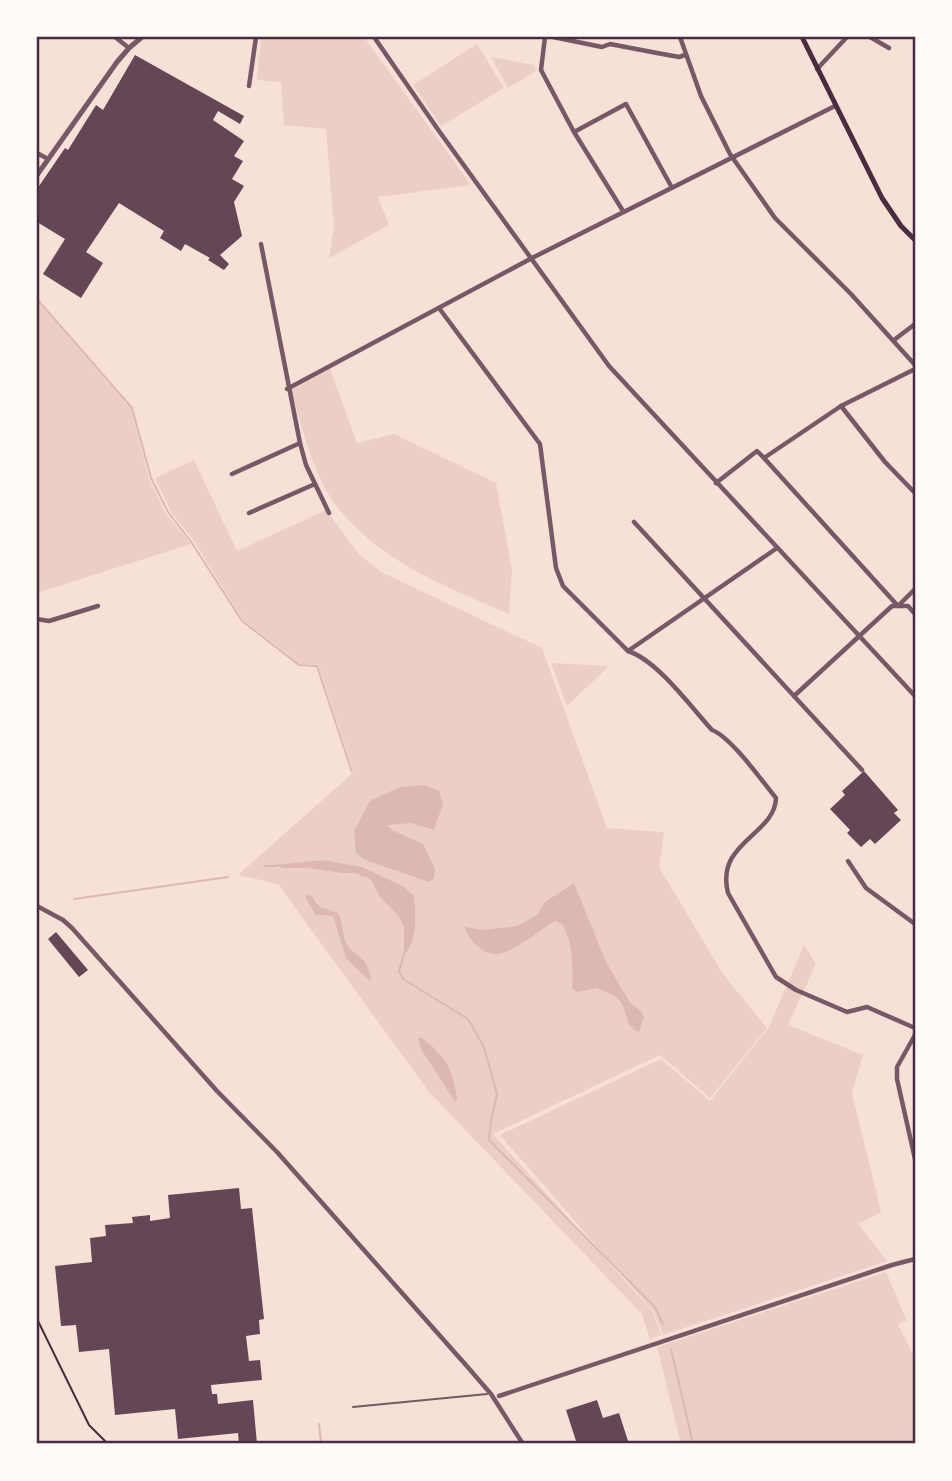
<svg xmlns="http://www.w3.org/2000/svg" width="952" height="1481" font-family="Roboto,sans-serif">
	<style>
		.green { fill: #ebcfc5 }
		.water { fill: #dcb8b0 }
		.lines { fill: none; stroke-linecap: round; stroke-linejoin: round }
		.stream { stroke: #dcb8b0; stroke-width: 2 }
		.building { fill: #644757 }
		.path { stroke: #4a2c40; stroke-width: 2 }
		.service { stroke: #755966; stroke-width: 2 }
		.minor { stroke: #755966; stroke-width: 4.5 }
		.tertiary { stroke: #755966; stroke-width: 5 }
		.secondary { stroke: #4a2c40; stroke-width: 5 }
		.neatline { fill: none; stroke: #4a2c40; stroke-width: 2.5 }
	</style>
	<rect width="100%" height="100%" fill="#f7e1d7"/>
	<g class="green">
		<path d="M261,37h103l107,148 -93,12 11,28 -60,33 5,-31 -8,-98 -42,-4 -3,-43 -24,-2z"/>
		<path d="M477,44l27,44 -63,38 -28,-41z"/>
		<path d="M491,57l43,8 2,6 -28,17z"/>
		<path d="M37,301l94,108 18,70 17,35 25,30 -154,49z"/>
		<path d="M330,369l27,74 37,-9 102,49 16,88 -3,43c-61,-26 -128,-52 -171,-106 -24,-30 -36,-81 -47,-118z"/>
		<path d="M194,460l43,91 89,-41 33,44 22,18 161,76 65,180 57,4 -5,35 64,107 44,54 -57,70 -50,-43 -167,79 160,178 8,23 -11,4 -8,-25 -213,-222 -151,-208 -40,-9 116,-103 -36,-108h-18l-57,-44 -49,-79 -23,-29 -16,-34z"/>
		<path d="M551,663l58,3 -42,40z"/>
		<path d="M804,945l12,19 -28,61 75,30 -11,38 29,119 -23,12 29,37 -224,74 -9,-23 -154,-177 161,-76 49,42 59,-74z"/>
		<path d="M886,1272l21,49 -9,3 17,35v85h-234l-24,-97z"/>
	</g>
	<g class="water">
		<path d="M424,785l15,6 4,13 -9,26 -23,-7 -25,2 6,5 31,14 12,25 -1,9 -5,4 -64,-22 -9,-7 -2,-22 16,-30 30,-14z"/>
		<path d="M323,860l39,7 42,20 10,9c2,20 4,44 -10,59v-28l-6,-12 -18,-18 -9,-18 -16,-6h-13l-35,-5h-23l-10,-3z"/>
		<path d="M574,883l32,79 24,41 10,7 4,7 -5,15c-16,-5 -10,-23 -21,-33 -6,-5 -15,-8 -21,-11l-20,4 -5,-4c1,-21 1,-44 -9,-63l-8,-4c-13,8 -40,29 -53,32 -18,5 -32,-12 -38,-26l21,3 32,-4 20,-11 8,-13z"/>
		<path d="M306,895l6,1c6,14 13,12 26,17 5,9 4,18 7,27 7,19 24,12 26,42l-25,-24 -13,-42 -17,-1 -10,-16z"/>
		<path d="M420,1037c9,5 19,16 26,25 4,5 12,32 11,39l-3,-1 -33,-51 -3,-10z"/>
	</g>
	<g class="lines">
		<g class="stream">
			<path d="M37,299l95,109 19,70 17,34 24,31 50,78 57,44 18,1 35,106"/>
			<path d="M265,866h11"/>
			<path d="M74,899l154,-22"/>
			<path d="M404,954l-5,17 4,8 65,40 16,28 13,47 -6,27 -2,19 166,167 8,17"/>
			<path d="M671,1349l22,95"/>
			<path d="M319,1424l2,20"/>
		</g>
	</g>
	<g class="building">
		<path d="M135,55l109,61 -4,8 -22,-13 -5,9 31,21 -10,15 9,5 -11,18 12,7 -10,16 8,34 -22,19 9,9 -5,6 -16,-10 2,-2 -25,-14 -4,7 -21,-13 4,-7 -45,-28 -33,49 17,11 -22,35 -38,-24 22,-35 -28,-17v-33l28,-41 3,2 28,-45 7,5z"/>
		<path d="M864,771l34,39 -4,3 7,7 -26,24 -5,-5 -9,8 -14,-14 3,-3 -20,-21 15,-14 -3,-4z"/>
		<path d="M56,932l32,38 -9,7 -31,-38z"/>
		<path d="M239,1188l2,21 11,-1 12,111 -5,1 1,14 -14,2 3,25 11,-1 2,20 -51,5 1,9h5l1,10 35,-4 4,44h-18l-1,-11 -60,6 -3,-30 -60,6 -6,-66 -30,3 -3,-27 -15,1 -6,-60 37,-4 -2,-24 16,-2 -1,-11 28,-2 -1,-6 18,-2v6l20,-3 -2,-23z"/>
		<path d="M597,1400l6,18 16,-5 10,31h-52l-11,-34z"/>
	</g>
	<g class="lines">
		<path class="path" d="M37,1319l52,106 19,19"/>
		<path class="service" d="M353,1407l134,-13"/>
		<g class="minor">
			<path d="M115,37l14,11"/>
			<path d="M374,37l65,94 170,235 306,330"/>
			<path d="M545,37l-4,33 33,62 49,79"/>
			<path d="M553,37l49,10 8,-3 47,9 22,4 6,-2"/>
			<path d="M680,37l21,59 29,58 45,64 76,76 64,71"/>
			<path d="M870,37l19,11"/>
			<path d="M817,69l30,-32"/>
			<path d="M249,86l7,-49"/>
			<path d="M574,132l52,-28 45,82"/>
			<path d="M37,153l11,6"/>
			<path d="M261,244l39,199 6,22 23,48"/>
			<path d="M439,308l101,136 16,124 7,18 65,65c30,10 62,55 84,79 19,7 50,51 64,68 -1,37 -61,44 -48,95l48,84 20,13 51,22 20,-5 48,21"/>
			<path d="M894,340l21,-16"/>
			<path d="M287,389l245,-131 303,-152"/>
			<path d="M841,406l44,56 30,31"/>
			<path d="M764,458l134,148h10l7,8"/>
			<path d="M232,474l68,-31"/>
			<path d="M716,483l41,-32 7,7 77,-52 74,-37"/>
			<path d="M249,513l66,-29"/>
			<path d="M634,522l228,248"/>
			<path d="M37,619l12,2 49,-15"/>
			<path d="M628,651l149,-103"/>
			<path d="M794,696l98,-90h6l17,-17"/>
			<path d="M848,861l18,27 49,36"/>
			<path d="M37,906l26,14 9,8 145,163 60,61 188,212 26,30 32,50"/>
			<path d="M915,1035l-18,32v12l18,80"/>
			<path d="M499,1396l393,-131 23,-6"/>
		</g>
		<path class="tertiary" d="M37,175l80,-113 12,-14 13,-11"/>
		<path class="secondary" d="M802,37l80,161 19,28 14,14"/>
	</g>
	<rect width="952" height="1481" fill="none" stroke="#fffaf5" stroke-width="77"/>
	<rect x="38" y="38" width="876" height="1404" class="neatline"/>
</svg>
